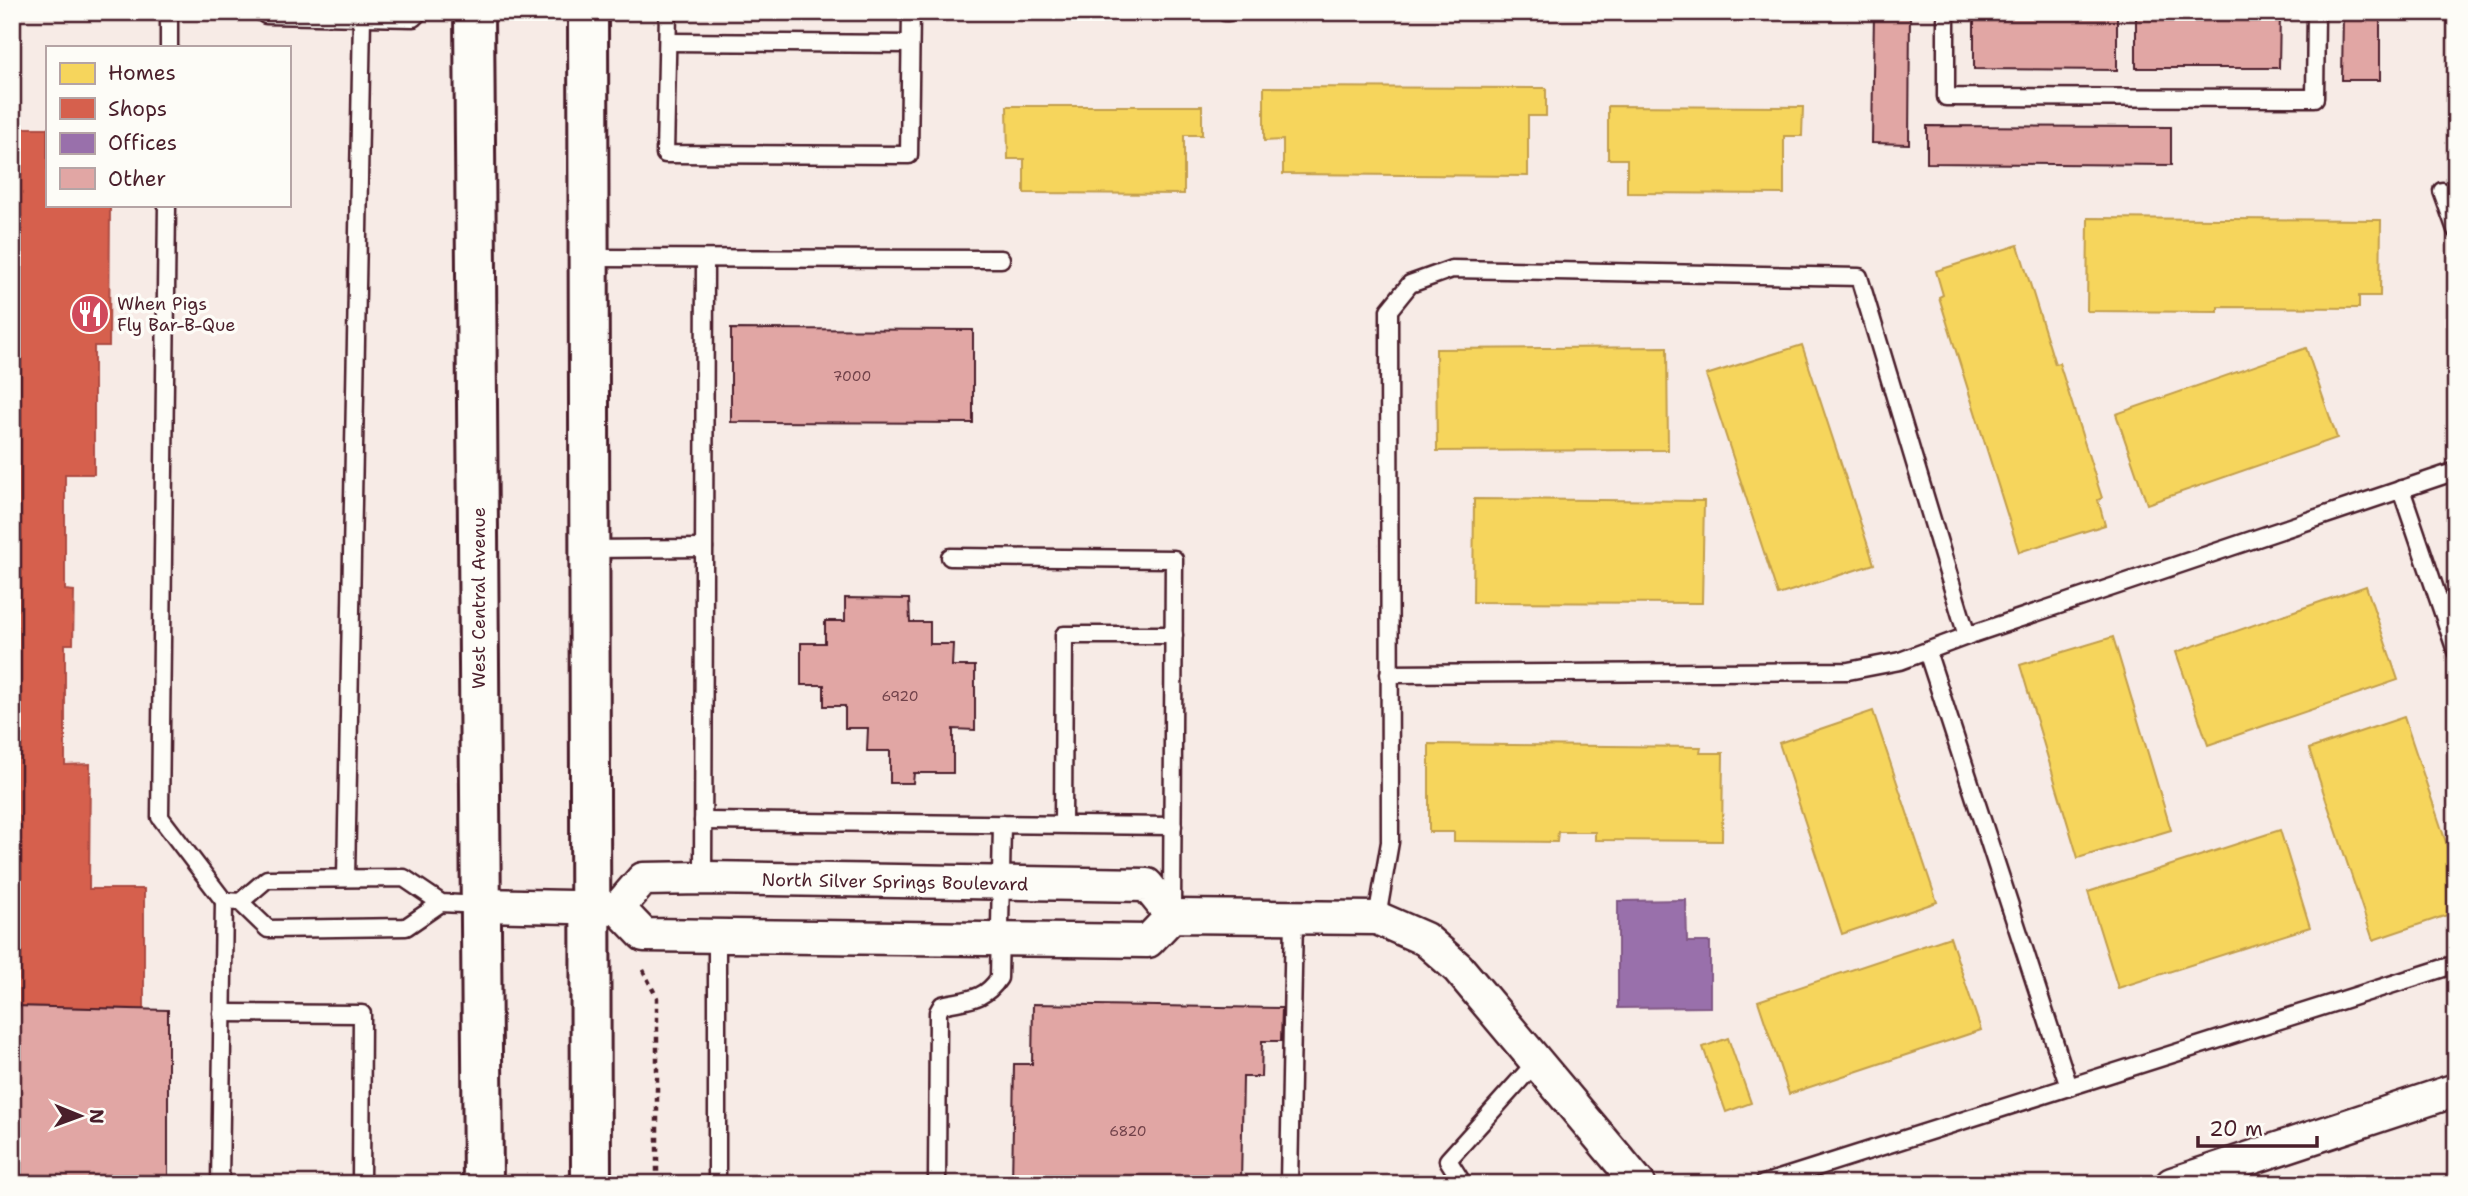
<svg xmlns="http://www.w3.org/2000/svg" width="2468" height="1196" font-family="'Shantell Sans',sans-serif">
	<style>
		.homes { fill: #f6d55c; stroke: #c29e4d; stroke-width: 2 }
		.shops { fill: #d6604d; stroke: #ac4c43; stroke-width: 2 }
		.offices { fill: #9970ab; stroke: #815885; stroke-width: 2 }
		.building { fill: #e1a6a4; stroke: #4a1f2b; stroke-width: 2 }
		.lines { fill: none; stroke-linecap: round; stroke-linejoin: round }
		.lane-casing { stroke: #4a1f2b; stroke-width: 21 }
		.street-casing { stroke: #4a1f2b; stroke-width: 37 }
		.secondary-casing { stroke: #4a1f2b; stroke-width: 44 }
		.path { stroke: #4a1f2b; stroke-width: 4.5; stroke-dasharray: 5 5; stroke-linecap: butt }
		.lane { stroke: #fdfcf7; stroke-width: 16 }
		.street { stroke: #fdfcf7; stroke-width: 32 }
		.secondary { stroke: #fdfcf7; stroke-width: 38 }
		.labels { text-anchor: middle; stroke-width: 7; stroke-linejoin: round; paint-order: stroke }
		.number-label { font-size: 14px; fill: #704149 }
		.poi-label { font-size: 18px; fill: #4a1f2b; stroke: #fdfcf7; text-anchor: start }
		.street-label { font-size: 18px; fill: #4a1f2b; stroke: #fdfcf7 }
	</style>
	<rect width="100%" height="100%" fill="#f7ebe6"/>
	<filter id="ink" filterUnits="userSpaceOnUse"><feTurbulence type="fractalNoise" baseFrequency=".0143" numOctaves="2"/><feDisplacementMap in="SourceGraphic" scale="14" xChannelSelector="R" yChannelSelector="G"/><feConvolveMatrix kernelMatrix="1 2 1 2 8 2 1 2 1" color-interpolation-filters="sRGB"/></filter>
	<g filter="url(#ink)">
		<g class="homes">
			<path d="M1264,87l282,1v28h-18v60l-245,-2v-34l-19,1z"/>
			<path d="M1007,106h195v29h-18v59l-160,-1v-34h-16z"/>
			<path d="M1608,106l195,1 -1,29h-18v58l-157,-1v-34h-19z"/>
			<path d="M2088,218l293,2 -1,76h-21v12l-141,-1v5l-131,-1z"/>
			<path d="M2018,245l37,119 4,-1 43,135 -4,2 7,25 -86,27 -80,-255 4,-2 -7,-24z"/>
			<path d="M1802,345l72,219 -96,31 -72,-220z"/>
			<path d="M1667,347l1,103 -231,1 -1,-102z"/>
			<path d="M2306,348l31,90 -190,66 -31,-90z"/>
			<path d="M1474,499l230,2 -2,102 -229,-1z"/>
			<path d="M2366,586l32,94 -190,65 -32,-93z"/>
			<path d="M2113,637l58,193 -93,28 -58,-193z"/>
			<path d="M1873,711l64,191 -95,32 -63,-191z"/>
			<path d="M2404,717l52,155v40l-83,28 -64,-191z"/>
			<path d="M1429,744l272,3 -1,6h23l-1,88 -127,-1v-8h-37l-1,10 -103,-1v-9h-25z"/>
			<path d="M2280,830l30,97 -192,61 -30,-96z"/>
			<path d="M1950,937l31,93 -192,64 -31,-93z"/>
			<path d="M1728,1038l23,65 -25,9 -23,-65z"/>
		</g>
		<path class="shops" d="M12,128h35v77h63l-1,141h-15v128h-29v116l9,1 -1,53h-8v121l25,-1 -1,125h55v120l-132,-3z"/>
		<path class="offices" d="M1686,900l1,42h23v65l-92,1v-107z"/>
		<g class="building">
			<path d="M1874,12h36l-1,132 -37,-1z"/>
			<path d="M1974,12h143v58l-143,-1z"/>
			<path d="M2136,12h144l-1,56h-143z"/>
			<path d="M2343,12h37v68h-38z"/>
			<path d="M1927,126l244,1v38l-244,-2z"/>
			<path d="M731,329l242,1v93l-242,-1z"/>
			<path d="M845,598l64,1 1,23h20v22h23l-1,22h23v64l-22,-1v44h-39l-1,10h-23v-32h-23l1,-23h-23v-22h-21v-21h-23v-42h24v-22h20z"/>
			<path d="M1033,1004l249,4 -1,33h-19l-1,36h-18l-2,107h-229l2,-120h18z"/>
			<path d="M12,1006l156,4v174h-156z"/>
		</g>
		<g class="lines">
			<defs>
				<g id="lane">
					<path d="M262,12l4,3 147,3 6,-6"/>
					<path d="M668,12l-3,142 244,1 2,-143"/>
					<path d="M1225,12h3"/>
					<path d="M1946,12v85l369,1 1,-86"/>
					<path d="M668,42l242,2"/>
					<path d="M169,47v-35"/>
					<path d="M2442,191l14,39"/>
					<path d="M167,205l-7,612 64,84"/>
					<path d="M589,258l412,1"/>
					<path d="M2401,489l55,162"/>
					<path d="M590,549l114,-1"/>
					<path d="M950,557l224,2 -2,351"/>
					<path d="M1927,651l142,436"/>
					<path d="M1389,674l459,-3 52,-10 67,-25 489,-165"/>
					<path d="M703,821l470,5"/>
					<path d="M1063,824l1,-189h110"/>
					<path d="M346,878l16,-861"/>
					<path d="M703,878l2,-619"/>
					<path d="M240,902l27,-23 137,-1 37,25 40,2"/>
					<path d="M1377,918l13,-76 -1,-532 21,-26 42,-15 407,8 108,359"/>
					<path d="M222,1013l140,1 -1,170"/>
					<path d="M220,1184l4,-283 16,1 28,27 138,-2 35,-24"/>
					<path d="M717,1184v-247"/>
					<path d="M937,1184l1,-172 4,-7c26,-6 42,-4 57,-27l3,-154"/>
					<path d="M1289,1184l5,-267"/>
					<path d="M1463,1184l-15,-24 88,-98"/>
					<path d="M1763,1184l693,-220"/>
				</g>
				<g id="street">
					<path d="M481,905l137,3 26,27 504,6 24,-25 205,2 48,21 33,29 181,216"/>
					<path d="M618,908l25,-29 60,-1 444,7 25,31"/>
					<path d="M2172,1184l284,-94"/>
				</g>
				<g id="secondary">
					<path d="M474,12l9,1172"/>
					<path d="M588,12l3,1172"/>
				</g>
			</defs>
			<use href="#lane" class="lane-casing"/>
			<use href="#street" class="street-casing"/>
			<use href="#secondary" class="secondary-casing"/>
			<path class="path" d="M643,970l14,28v186"/>
			<use href="#lane" class="lane"/>
			<use href="#street" class="street"/>
			<use href="#secondary" class="secondary"/>
		</g>
	</g>
	<defs>
		<symbol id="restaurant-disc" viewBox="-11 -11 22 22"><circle r="9.5" fill="#d1495b" stroke="#fdfcf7"/><path d="M-5-6h1v4h1v-4h1v4h1v-4h1v5L-1.5 .5V6h-2V.5L-5-1ZM5-6V6H3V1.5H1.5Q1.5-4 5-6Z" fill="#fff"/></symbol>
	</defs>
	<g fill-rule="evenodd">
		<use href="#restaurant-disc" x="68" y="292" width="44" height="44"/>
	</g>
	<g class="labels">
		<g class="number-label">
			<text x="852" y="381">7000</text>
			<text x="900" y="701">6920</text>
			<text x="1128" y="1136">6820</text>
		</g>
		<g class="poi-label">
			<text x="117" y="310">When Pigs<tspan x="117" dy="21">Fly Bar-B-Que</tspan></text>
		</g>
		<g class="street-label">
			<text transform="translate(479 598) rotate(-90)" y="6">West Central Avenue</text>
			<text transform="translate(895 882) rotate(1)" y="6">North Silver Springs Boulevard</text>
		</g>
	</g>
	<rect width="2468" height="1196" fill="none" stroke="#fdfcf7" stroke-width="42"/>
	<rect x="21" y="21" width="2426" height="1154" fill="none" stroke="#4a1f2b" stroke-width="2.5" filter="url(#ink)"/>
	<rect x="46" y="46" width="245" height="161" fill="#fdfcf7" stroke="#b5a4a5" stroke-width="2"/>
	<rect x="60" y="63" width="35" height="21" fill="#f6d55c" stroke="#b5a4a5" stroke-width="2"/>
	<text x="108" y="80" font-size="21" fill="#4a1f2b">Homes</text>
	<rect x="60" y="98" width="35" height="21" fill="#d6604d" stroke="#b5a4a5" stroke-width="2"/>
	<text x="108" y="116" font-size="21" fill="#4a1f2b">Shops</text>
	<rect x="60" y="133" width="35" height="21" fill="#9970ab" stroke="#b5a4a5" stroke-width="2"/>
	<text x="108" y="150" font-size="21" fill="#4a1f2b">Offices</text>
	<rect x="60" y="168" width="35" height="21" fill="#e1a6a4" stroke="#b5a4a5" stroke-width="2"/>
	<text x="108" y="186" font-size="21" fill="#4a1f2b">Other</text>
	<g transform="translate(80 1116) rotate(91)" stroke="#fdfcf7" stroke-width="5" paint-order="stroke">
	<path d="M0-5L12 26L0 18L-12 26Z" fill="#4a1f2b"/>
	<text y="-10" font-size="19" font-weight="bold" text-anchor="middle" fill="#4a1f2b">N</text>
	</g>
	<path d="M2198 1136v10h119v-10" fill="none" stroke="#4a1f2b" stroke-width="3.5"/>
	<text x="2209" y="1136" font-size="21" fill="#4a1f2b" stroke="#fdfcf7" stroke-width="5" paint-order="stroke">20 m</text>
</svg>
